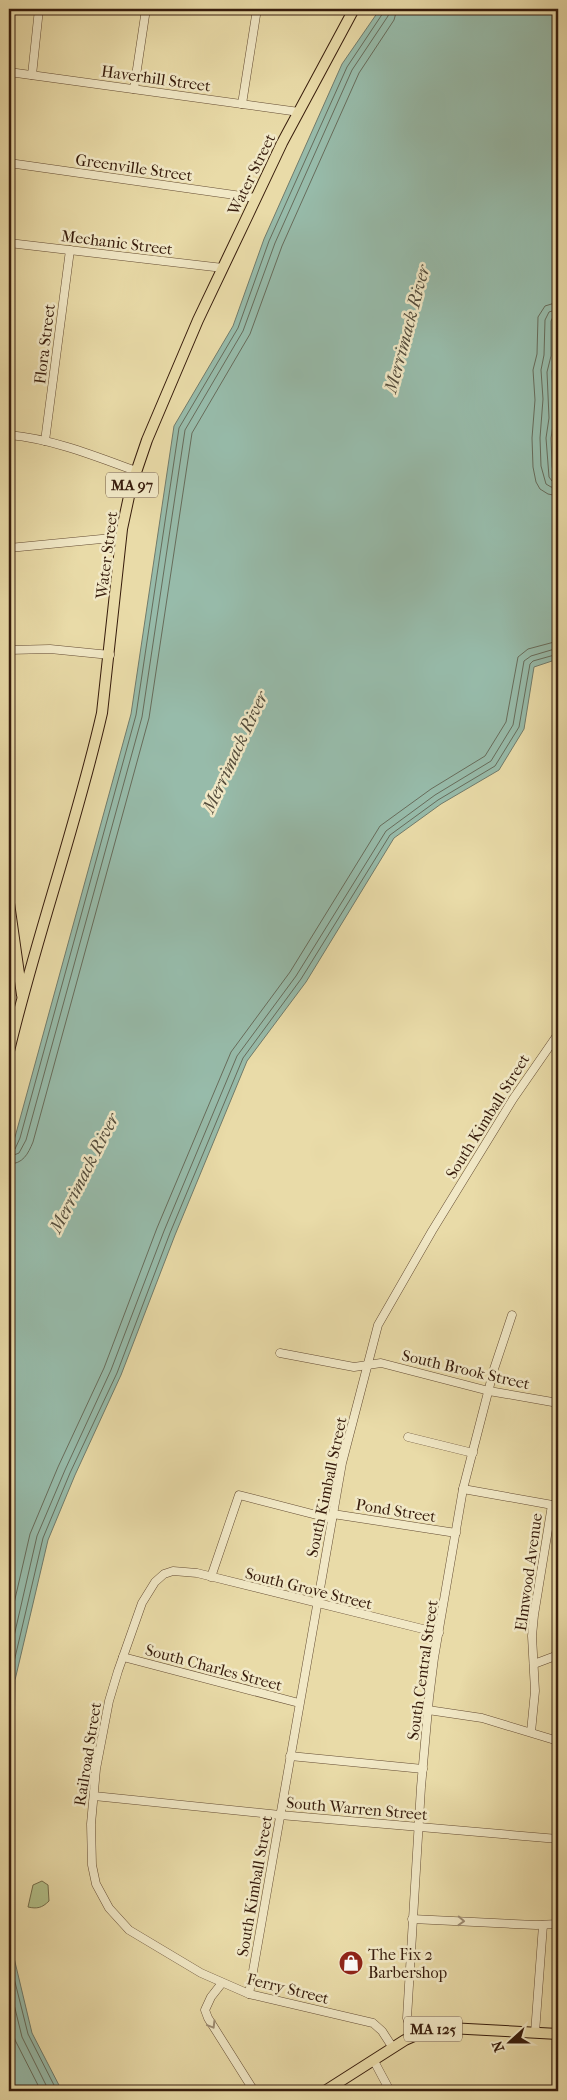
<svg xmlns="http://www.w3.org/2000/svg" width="567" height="2100" font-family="'IM FELL French Canon',serif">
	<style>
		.green { fill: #b3c18a; stroke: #756e4b }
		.water { fill: #97bbaa; stroke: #717b6b }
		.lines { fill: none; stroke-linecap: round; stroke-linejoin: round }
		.shore { stroke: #676c5b; stroke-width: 1 }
		.minor-casing { stroke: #644c33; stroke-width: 9 }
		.major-casing { stroke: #371c0c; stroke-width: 12 }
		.minor { stroke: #f1e8c6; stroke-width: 8 }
		.major { stroke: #e9dba8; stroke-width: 10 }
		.oneway { stroke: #9d8c72 }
		.labels { text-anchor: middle; stroke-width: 5; stroke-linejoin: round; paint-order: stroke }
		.shield { fill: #f1e8c6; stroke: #6f5944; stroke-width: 1 }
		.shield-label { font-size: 15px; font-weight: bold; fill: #371c0c }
		.street-label { font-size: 16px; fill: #371c0c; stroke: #f1e8c6 }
		.poi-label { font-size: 16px; fill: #371c0c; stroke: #f1e8c6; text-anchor: start }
		.water-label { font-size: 18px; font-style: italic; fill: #544c3b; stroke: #f1e8c6 }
	</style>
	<rect width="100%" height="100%" fill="#e9dba8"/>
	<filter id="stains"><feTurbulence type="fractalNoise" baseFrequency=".004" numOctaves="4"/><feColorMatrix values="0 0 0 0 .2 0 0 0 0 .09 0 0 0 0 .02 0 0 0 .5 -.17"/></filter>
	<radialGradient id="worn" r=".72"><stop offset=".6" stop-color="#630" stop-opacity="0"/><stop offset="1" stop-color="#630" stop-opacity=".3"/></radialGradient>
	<path class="green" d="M42,1881l6,4 1,16c-7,7 -12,8 -21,6l5,-22z"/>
	<g class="water">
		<path d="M380,9h178v282l-3,43 1,22 -4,15 2,48 -3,19 1,28 2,11 4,1v181l-24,8 -10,62 -25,41 -58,34 -47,34 -88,144 -59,79 -72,174 -54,140 -46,100 -27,65 -33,140 -2,112 -4,49v-691l6,-13 116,-423 43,-288 59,-100 31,-87 78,-175z"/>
		<path d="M9,1937l23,96 30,58h-53z"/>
	</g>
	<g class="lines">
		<g class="shore">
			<path d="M558,302l-13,4 -7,11 -1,37 -4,16 2,30 -3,38 1,29 3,15 4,7 8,5 10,2"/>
			<path d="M558,309l-9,3 -4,8 -1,35 -3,15 2,29 -3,39 1,28 5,18 5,3 7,1"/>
			<path d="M558,316l-5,1 -2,4v35l-4,16 2,46 -3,20 3,39 3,4 6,1"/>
			<path d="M9,1150l6,-1 5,-11 116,-423 43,-287 59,-100 31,-87 78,-174 36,-54v-4"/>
			<path d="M9,1157l10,-4 7,-13 116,-423 43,-287 58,-99 32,-88 77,-173 36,-54 2,-7"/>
			<path d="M9,1164c14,0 19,-10 24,-22l116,-424 43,-285 58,-99 32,-88 77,-173 35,-53 3,-11"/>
			<path d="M9,1625l21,-91 28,-67 46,-99 53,-140 74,-176 59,-80 90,-146 51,-37 54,-33 21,-34 12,-65 10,-8 30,-8"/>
			<path d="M9,1658l28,-122 28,-66 46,-100 53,-139 73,-175 59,-80 90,-145 49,-36 56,-34 22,-36 11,-64 7,-5 27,-8"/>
			<path d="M9,1747l1,-68 33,-141 27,-65 47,-100 53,-140 73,-175 58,-79 89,-144 48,-35 57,-34 24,-39 11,-63 3,-3 25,-7"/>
			<path d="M9,1958l19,76 29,57"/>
			<path d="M9,1984l13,53 27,54"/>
			<path d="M9,2015l6,25 26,51"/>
		</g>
		<defs>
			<g id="minor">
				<path d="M9,72l290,40"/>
				<path d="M32,75l7,-66"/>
				<path d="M134,89l12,-80"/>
				<path d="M242,104l15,-95"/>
				<path d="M9,163l247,35"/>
				<path d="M9,243l214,25"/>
				<path d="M9,435c44,4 86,21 127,36"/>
				<path d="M45,441l25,-191"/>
				<path d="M9,548l113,-11"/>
				<path d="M9,650l41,-1 60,6"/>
				<path d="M280,1353l74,14 27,-4 108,28 69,12"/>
				<path d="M408,1437l65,16"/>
				<path d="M463,1489l95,17"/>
				<path d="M333,1514l123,19"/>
				<path d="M211,1577l28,-82 93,24"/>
				<path d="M123,1657l176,46"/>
				<path d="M534,1664l24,-9"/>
				<path d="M428,1710l54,8 76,23"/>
				<path d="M531,1732l4,-41 -3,-55 2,-21 18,-110"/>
				<path d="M290,1756l133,13"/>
				<path d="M94,1796l186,19 278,24"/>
				<path d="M412,1919l124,6 22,-1"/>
				<path d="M222,1983l-11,14 -6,13 3,8 46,73"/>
				<path d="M249,1994l93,-531 36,-138 54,-94 81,-132 45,-65"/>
				<path d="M535,2033l8,-108"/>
				<path d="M413,2036l-6,-18 14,-231 8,-89 5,-40 29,-169 31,-120 18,-54"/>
				<path d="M393,2048l-11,-17 -9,-8 -124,-29 -48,-21 -72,-43 -20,-22 -13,-24 -4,-19 -1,-41 5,-55 13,-68 9,-30 24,-68 13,-21 9,-8 9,-3 24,2 242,60"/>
				<path d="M374,2061l16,30"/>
				<path d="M556,2091v-57"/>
			</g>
			<g id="major">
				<path d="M9,903l13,92"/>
				<path d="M9,1051c27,-114 67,-224 93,-338l20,-184 9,-42 16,-47 51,-120 50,-105 34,-72 72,-134"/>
				<path d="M325,2091l80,-51 23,-10 21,-2 109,6"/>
			</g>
		</defs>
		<use href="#minor" class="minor-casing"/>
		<use href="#major" class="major-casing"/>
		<use href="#minor" class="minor"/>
		<use href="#major" class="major"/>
	</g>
	<defs><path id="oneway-chevron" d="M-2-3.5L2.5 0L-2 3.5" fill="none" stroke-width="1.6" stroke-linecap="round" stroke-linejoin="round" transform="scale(1.25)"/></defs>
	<g class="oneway">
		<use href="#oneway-chevron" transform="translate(461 1921) rotate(3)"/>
		<use href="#oneway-chevron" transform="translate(212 2025) rotate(59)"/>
	</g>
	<defs>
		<symbol id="shop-disc" viewBox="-11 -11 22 22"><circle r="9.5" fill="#8f2418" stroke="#f1e8c6"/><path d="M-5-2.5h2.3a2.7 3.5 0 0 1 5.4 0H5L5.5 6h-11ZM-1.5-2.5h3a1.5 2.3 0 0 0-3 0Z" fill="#fff"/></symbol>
	</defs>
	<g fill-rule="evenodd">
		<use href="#shop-disc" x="337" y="1949" width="28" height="28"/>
	</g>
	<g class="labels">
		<g class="shield">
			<rect x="106" y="472.5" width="52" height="25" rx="4"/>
			<rect x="404" y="2016.5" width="58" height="25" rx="4"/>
		</g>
		<g class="shield-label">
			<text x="132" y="490">MA 97</text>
			<text x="433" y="2034">MA 125</text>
		</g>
		<g class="street-label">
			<text transform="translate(156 78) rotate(8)" y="6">Haverhill Street</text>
			<text transform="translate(134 167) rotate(8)" y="6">Greenville Street</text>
			<text transform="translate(251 174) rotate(-64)" y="6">Water Street</text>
			<text transform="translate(117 242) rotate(7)" y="6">Mechanic Street</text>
			<text transform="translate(44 344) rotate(-83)" y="6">Flora Street</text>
			<text transform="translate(106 555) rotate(-83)" y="6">Water Street</text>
			<text transform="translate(487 1116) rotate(-58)" y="6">South Kimball Street</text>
			<text transform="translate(466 1369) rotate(13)" y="6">South Brook Street</text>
			<text transform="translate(326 1487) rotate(-78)" y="6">South Kimball Street</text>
			<text transform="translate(396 1510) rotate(9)" y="6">Pond Street</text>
			<text transform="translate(528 1572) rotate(-82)" y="6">Elmwood Avenue</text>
			<text transform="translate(309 1588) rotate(14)" y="6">South Grove Street</text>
			<text transform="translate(214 1667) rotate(15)" y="6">South Charles Street</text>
			<text transform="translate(422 1670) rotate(-82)" y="6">South Central Street</text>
			<text transform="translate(87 1754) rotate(-81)" y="6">Railroad Street</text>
			<text transform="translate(357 1808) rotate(5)" y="6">South Warren Street</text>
			<text transform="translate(254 1886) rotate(-80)" y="6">South Kimball Street</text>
			<text transform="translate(288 1988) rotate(14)" y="6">Ferry Street</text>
		</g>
		<g class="poi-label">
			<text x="368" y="1960">The Fix 2<tspan x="368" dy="18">Barbershop</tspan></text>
		</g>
		<g class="water-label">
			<text transform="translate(407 329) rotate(-75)" y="6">Merrimack River</text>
			<text transform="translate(235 752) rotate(-65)" y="6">Merrimack River</text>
			<text transform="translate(84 1173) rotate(-63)" y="6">Merrimack River</text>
		</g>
	</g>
	<rect width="567" height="2100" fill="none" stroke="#e9dba8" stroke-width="30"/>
	<rect x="10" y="10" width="547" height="2080" fill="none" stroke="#371c0c" stroke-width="2.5"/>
	<rect x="15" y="15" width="537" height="2070" fill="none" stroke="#371c0c"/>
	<g transform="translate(510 2042) rotate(249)" stroke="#f1e8c6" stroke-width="4" paint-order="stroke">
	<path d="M0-4L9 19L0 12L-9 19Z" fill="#371c0c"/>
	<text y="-8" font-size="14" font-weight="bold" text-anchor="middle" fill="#371c0c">N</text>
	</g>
	<rect width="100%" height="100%" filter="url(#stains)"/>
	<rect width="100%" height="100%" fill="url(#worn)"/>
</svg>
